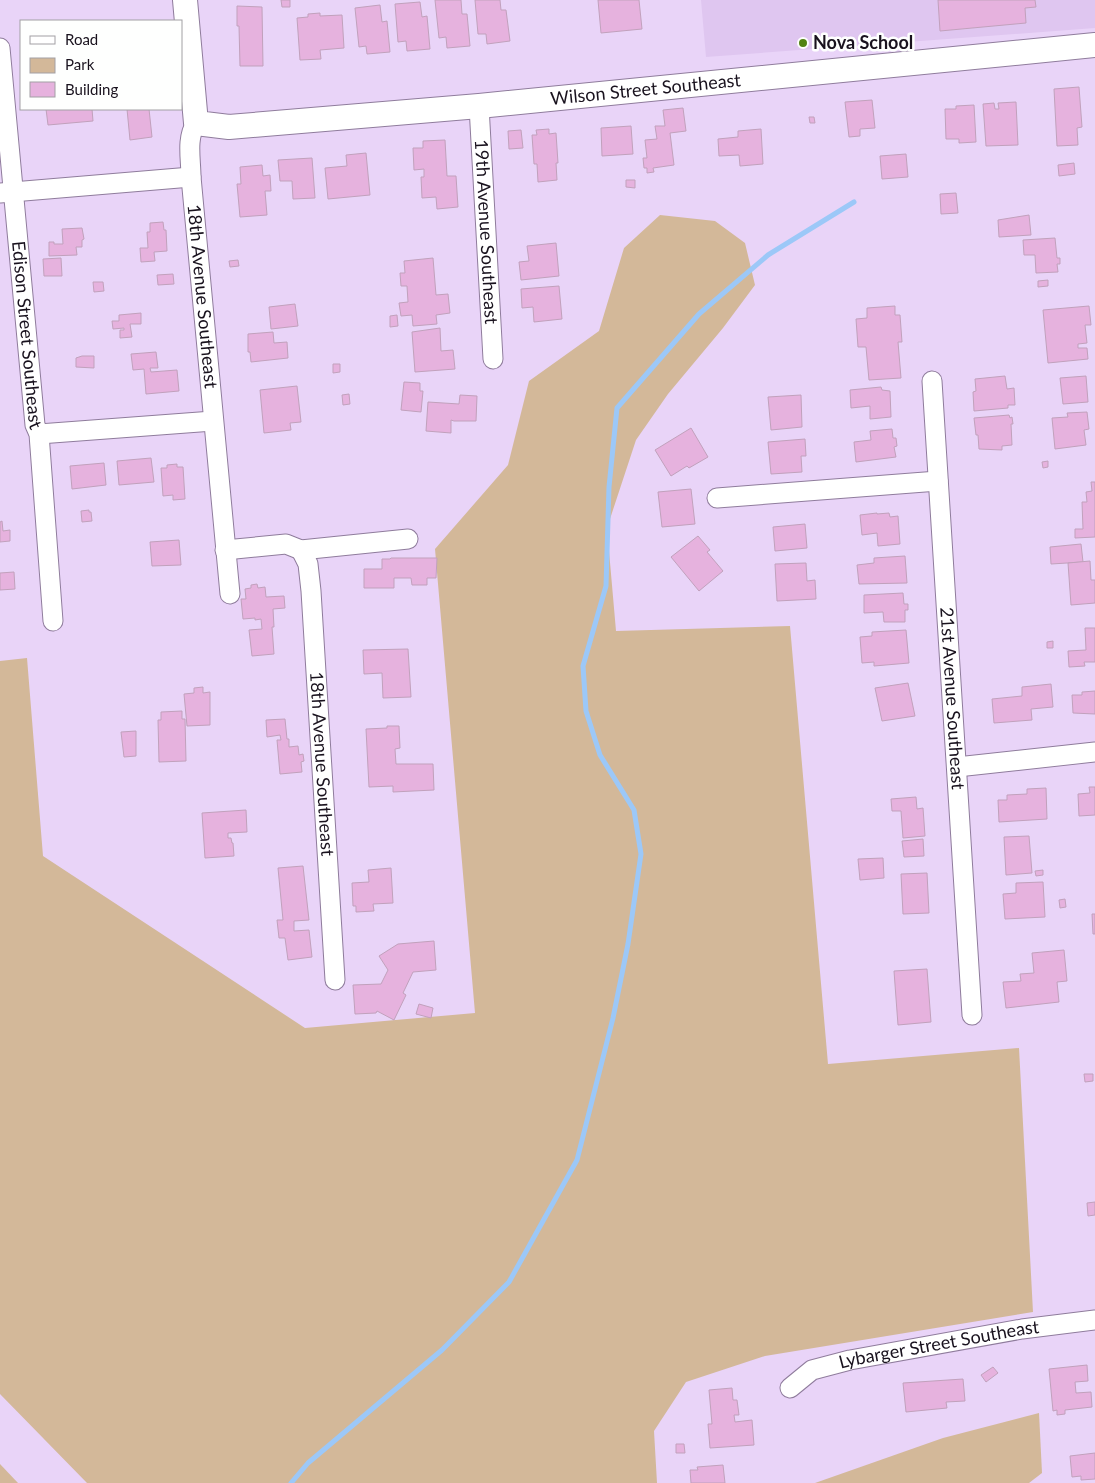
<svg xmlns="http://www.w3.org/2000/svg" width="1095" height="1483" font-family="Lato,sans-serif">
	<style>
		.built { fill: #dfc6f0 }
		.green { fill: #d3b899 }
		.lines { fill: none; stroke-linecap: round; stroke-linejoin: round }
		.stream { stroke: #9cc8f8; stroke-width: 5 }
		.building { fill: #e6b2de; stroke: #c1a1bc }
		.minor-casing { stroke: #8f7c9c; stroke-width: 21 }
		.tertiary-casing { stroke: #8f7c9c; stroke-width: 26 }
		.minor { stroke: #fff; stroke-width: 19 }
		.tertiary { stroke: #fff; stroke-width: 24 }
		.poi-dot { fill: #528313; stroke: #fefffe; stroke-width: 2 }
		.labels { text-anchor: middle; stroke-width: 5; stroke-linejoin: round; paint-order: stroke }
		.poi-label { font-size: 18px; font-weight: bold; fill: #19121e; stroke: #fefffe; text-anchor: start }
		.street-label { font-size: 18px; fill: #19121e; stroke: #fefffe }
	</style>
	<rect width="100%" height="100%" fill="#e9d4f8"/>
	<path class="built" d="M701,0h394v28l-389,29z"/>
	<g class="green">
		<path d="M660,215l55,6 30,22 10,42 -32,43 -55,66 -32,46 -29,88 9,103 174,-5 38,438 191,-16 14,264 -268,44 -79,26 -32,49 3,52h-570l-87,-89v-733l27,-3 16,198 262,172 170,-15 -40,-464 73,-84 21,-84 70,-50 25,-83z"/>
		<path d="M1039,1413l3,60 -13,10h-214l128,-45z"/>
		<path d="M0,1464l18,19h-18z"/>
	</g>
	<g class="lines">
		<path class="stream" d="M291,1483l17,-20 134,-113 67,-68 68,-122 36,-142 15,-74 13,-90 -7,-44 -34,-55 -14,-44 -3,-45 23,-80 3,-99 8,-79 82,-94 69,-59 86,-53"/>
	</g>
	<g class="building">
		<path d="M281,0h9v7h-8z"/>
		<path d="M435,0h26l1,14h5l3,32 -23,2 -1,-11 -7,1z"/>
		<path d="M475,0h25l1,10h5l4,31 -23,3 -1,-10h-8z"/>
		<path d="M598,0h41l3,29 -41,4z"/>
		<path d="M938,0h97l1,7 -11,1 1,15 -86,8z"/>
		<path d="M420,2l2,15 5,-1 3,33 -23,2 -1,-10 -8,1 -3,-38z"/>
		<path d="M380,5l2,17 5,-1 3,31 -23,2 -1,-8 -7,1 -4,-39z"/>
		<path d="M237,6l25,1 1,59h-23l-1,-40h-2z"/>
		<path d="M320,13v3l22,-1 2,33 -24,2 1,9 -21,1 -3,-42 11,-1v-3z"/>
		<path d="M1079,87l3,40 -5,1 1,17 -21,1 -3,-57z"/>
		<path d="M872,100l3,28 -15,1v7l-11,1 -4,-35z"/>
		<path d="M1016,102l2,43 -32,1 -3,-42 11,-1 1,6h4l-1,-6z"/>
		<path d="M974,105l2,37 -17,1v-4h-13l-1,-30h11v-3z"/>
		<path d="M683,108l3,23 -16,2 4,32 -21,3 1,4 -7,1v-5h-3l-1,-10h4l-2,-18 12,-1 -2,-13h10l-2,-16z"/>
		<path d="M46,109h46l1,12 -45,4z"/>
		<path d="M127,109h22l3,28 -22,3z"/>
		<path d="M809,117h5l1,6h-5z"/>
		<path d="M631,126l2,28 -31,2 -1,-28z"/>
		<path d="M549,129v5l7,-1 2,30h-2l1,17 -19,2 -1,-18h-3l-2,-29h5l-1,-5z"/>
		<path d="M761,129l2,35 -23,2 -1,-11 -20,1 -1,-17 20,-2v-6z"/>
		<path d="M521,130l2,18 -14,1 -1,-18z"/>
		<path d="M445,140l2,36h9l2,31 -21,2 -1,-12 -14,1 -1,-21h3v-8l-10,1 -1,-22h10v-7z"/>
		<path d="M366,153l4,42 -42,4 -3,-31 22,-2 -1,-11z"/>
		<path d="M906,154l2,23 -26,2 -2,-23z"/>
		<path d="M312,158l3,40 -22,1 -1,-18h-12l-2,-21z"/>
		<path d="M1074,163l1,11 -16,2 -1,-11z"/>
		<path d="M262,165l1,11 7,-1 1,16h-6l2,24 -27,2 -3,-33h4l-1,-17z"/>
		<path d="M626,180h9v8l-9,-1z"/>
		<path d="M956,193l2,20 -17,1 -1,-20z"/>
		<path d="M1029,215l2,20 -32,2 -1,-17z"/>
		<path d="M163,222l1,8h2l1,21 -13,1 1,9 -14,1 -1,-14h8l-1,-16h3v-9z"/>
		<path d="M82,228l2,11 -2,1v7h-6l1,8 -28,1v-14h5v2h9l-1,-15z"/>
		<path d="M1055,238l2,20h3v6h-3l1,8 -22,1 -1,-18h-11l-1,-15z"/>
		<path d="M556,243l3,33 -38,4 -2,-18 10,-1 -2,-15z"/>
		<path d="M61,258l1,18h-18l-1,-17z"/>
		<path d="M433,258l3,37 12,-1 2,19 -14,2 1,9 -24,2 -1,-11 -11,1 -2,-13 9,-1 -1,-16h-6l-1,-13h5l-1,-12z"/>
		<path d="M238,260l1,6 -9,1 -1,-6z"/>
		<path d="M173,274l1,10 -16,1 -1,-10z"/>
		<path d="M1048,280v6l-10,1v-6z"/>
		<path d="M93,282h10l1,9 -10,1z"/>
		<path d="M559,286l3,33 -28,3 -1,-15 -11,1 -1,-19z"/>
		<path d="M295,304l3,22 -27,3 -2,-22z"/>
		<path d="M895,306v9h5l2,27h-4l3,36 -32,2 -3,-33h-8l-2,-28 11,-1v-10z"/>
		<path d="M1089,306l2,19h-6l2,18 -9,1v4h9l1,11 -40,4 -5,-53z"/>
		<path d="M141,313v11h-11l2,13 -12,1v-8h4v-2l-11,1 -1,-8h7v-6z"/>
		<path d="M397,315l1,11 -8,1v-11z"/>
		<path d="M440,328l1,23 12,-1 2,19 -40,3 -3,-40z"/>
		<path d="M273,332l1,11 13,-1 1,16 -37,4 -1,-10h-2v-18z"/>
		<path d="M156,352l2,16h-8l1,4 26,-2 2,21 -33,3 -2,-25 -11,1 -2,-16z"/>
		<path d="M82,356h12v12l-18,-1v-9z"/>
		<path d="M333,364h7v8l-7,1z"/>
		<path d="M1005,376l2,13 7,-1 1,17h-7v3l-34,3 -1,-19 3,-1 -1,-12z"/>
		<path d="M1086,376l2,26 -25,2 -3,-26z"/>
		<path d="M404,382l16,1v8h3l-2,21 -20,-2z"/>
		<path d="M297,386l4,36 -11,1 1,7 -27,3 -4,-43z"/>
		<path d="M881,387l1,3 8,1 1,26 -21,2v-13l-19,2 -1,-18z"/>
		<path d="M349,394l1,10 -7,1 -1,-10z"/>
		<path d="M460,395l17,1 -1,25h-22l-3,-1v13l-25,-2 2,-29 31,2z"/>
		<path d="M801,395l1,32 -31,3 -3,-33z"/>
		<path d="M1087,412l2,17 -5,1 2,15 -31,4 -3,-31 16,-1 -1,-4z"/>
		<path d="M1009,415l1,3 2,-1 1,7h-2l1,21 -10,1v4l-23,-1 -1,-14h-2l-2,-17z"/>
		<path d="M691,428l17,29 -19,11 -2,-2 -16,10 -16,-26z"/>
		<path d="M892,429l1,9h3l1,8 -3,1 2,10 -40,5 -2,-20 17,-2 -1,-9z"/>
		<path d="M805,439l1,17h-5l1,16 -31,2 -3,-32z"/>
		<path d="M151,458l3,24 -35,3 -2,-24z"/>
		<path d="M1048,461v6l-5,1 -1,-6z"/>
		<path d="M104,463l2,22 -34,4 -2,-23z"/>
		<path d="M177,464v3h6l2,32 -12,1v-5l-10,1 -2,-28h6v-3z"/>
		<path d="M1091,482h4v55l-20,1v-9h8l-1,-27h5l-1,-10 6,-1z"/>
		<path d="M691,489l4,35 -33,3 -4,-35z"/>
		<path d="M89,510v2h2l1,9 -10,1 -1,-11z"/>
		<path d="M877,513v1l12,-1 1,4 8,-1 2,28 -22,2 -1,-13 -15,2 -2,-20z"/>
		<path d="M2,521l1,10 7,-1v11l-10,1v-20z"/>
		<path d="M805,524l2,24 -32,3 -2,-24z"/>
		<path d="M698,536l12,14 -3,2 16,19 -24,20 -28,-34z"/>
		<path d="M179,540l2,25 -29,1 -2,-24z"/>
		<path d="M1081,544l2,18 -32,2 -1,-17z"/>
		<path d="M905,556l2,27 -48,1 -2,-19 17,-2v-5z"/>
		<path d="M391,558h46l-1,20h-9v7h-15l-1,-7h-17v10h-30v-19h18v-10h8z"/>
		<path d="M1090,561l1,19h4v23l-24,2 -3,-42z"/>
		<path d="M806,563l1,18 8,-1 1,19 -39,2 -2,-37z"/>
		<path d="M14,572l1,17 -15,1v-17z"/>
		<path d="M257,584l1,4 7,-1 1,10 18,-1 1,12 -12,1 1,18h-2l2,27 -22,2 -3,-26 13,-1 -1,-10 -6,1v-2l-12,1 -2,-20h5l-1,-10 6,-1v-3z"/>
		<path d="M903,593l1,11h4v6h-3v12h-21l-1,-10 -19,1v-18z"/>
		<path d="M1085,628h10v34h-11l1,4 -16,1 -1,-16 18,-1z"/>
		<path d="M906,630l3,33 -35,3v-4l-12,1 -2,-26 12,-1v-4z"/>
		<path d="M1053,641v7h-6v-6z"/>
		<path d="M408,649l3,48 -28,1 -1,-25 -18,1 -1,-24z"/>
		<path d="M908,683l7,33 -33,5 -7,-33z"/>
		<path d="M1051,684l2,23 -22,2 1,11 -38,3 -2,-24 30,-3v-9z"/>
		<path d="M203,687v6l7,-1v33l-23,1 -3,-32 10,-1v-5z"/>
		<path d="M1095,691v23l-22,-1 -1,-18h10v-3z"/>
		<path d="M182,711v8h3l1,42 -27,1 -1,-42h3v-8z"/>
		<path d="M285,719l2,20h2v8l9,-1 1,9 4,-1 1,7 -3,1 1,10 -22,2 -3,-34h4l-1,-5 -13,2 -1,-17z"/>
		<path d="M387,726h12l1,22 -5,1 1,15h37l1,26 -41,2v-6l-24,1 -3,-58 21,-1z"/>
		<path d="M136,731v25l-12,1 -3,-25z"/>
		<path d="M1089,787h6v28l-16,1 -1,-22 12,-1z"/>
		<path d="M1046,788l1,31 -48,3 -1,-22h9v-5l20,-1v-5z"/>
		<path d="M916,797l1,12 6,-1 2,28 -22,2 -2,-27h-9l-1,-12z"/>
		<path d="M246,810l1,22 -19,1v5h3l1,5h1l1,13 -29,2 -3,-45z"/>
		<path d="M1029,836l3,37 -26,2 -2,-38z"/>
		<path d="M923,839l1,17 -20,1 -2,-16z"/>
		<path d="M883,858l1,20 -24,2 -2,-21z"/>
		<path d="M303,866l6,54 -15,1v10l15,-1 3,27 -24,3 -3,-22h-6l-2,-18h6l-5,-52z"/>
		<path d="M391,868l2,35 -20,1 1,7 -18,1v-6h-3l-1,-23 17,-1 -1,-12z"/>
		<path d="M1043,870v5l-7,1 -1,-5z"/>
		<path d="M927,873l2,40 -26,1 -2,-40z"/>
		<path d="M1043,882l2,35 -40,2 -2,-25 13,-1v-10z"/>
		<path d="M1065,899l1,8 -6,1 -1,-8z"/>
		<path d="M1092,914h3v20h-2z"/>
		<path d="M434,941l2,29 -23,2 -10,21 3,2 -12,25 -17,-9 -1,2 -21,1 -2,-29 28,-1 7,-14 -9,-14 19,-12z"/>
		<path d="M1064,950l3,31 -10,1 2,20 -53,6 -3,-26 18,-1 -1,-7 14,-1 -2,-20z"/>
		<path d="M927,969l4,53 -33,3 -4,-54z"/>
		<path d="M419,1004l14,4 -2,10 -15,-4z"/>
		<path d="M1084,1074h9v7l-8,1z"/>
		<path d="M1095,1202v13l-7,1 -1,-13z"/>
		<path d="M1087,1365l1,16 -13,1 1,11 15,-1 1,15 -27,3v4l-8,1v-5l-4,1 -4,-42z"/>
		<path d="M993,1367l5,6 -12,9 -5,-7z"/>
		<path d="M963,1379l2,22 -19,1 1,6 -41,4 -3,-29z"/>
		<path d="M732,1388l1,12h4l2,15h-5l1,7 17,-2 2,25 -44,3 -2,-24h4l-3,-34z"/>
		<path d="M676,1444h8l1,9h-9z"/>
		<path d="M1095,1453v26l-14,1v-4l-9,1 -2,-21z"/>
		<path d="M723,1465l2,18h-34l-1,-13h8l-1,-3z"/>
	</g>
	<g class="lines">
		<defs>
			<g id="minor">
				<path id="s1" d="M0,48l35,377 4,9 14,187"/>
				<path id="s2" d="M479,106l14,253"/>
				<path id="s3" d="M196,123c-10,16 -5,36 -5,54l39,417"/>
				<path d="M0,193l191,-16"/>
				<path id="s4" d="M932,381l40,634"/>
				<path d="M39,434l174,-13"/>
				<path d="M717,498l221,-17"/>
				<path d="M225,550l61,-6 15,6 107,-11"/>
				<path id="s5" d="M301,550l7,14 3,27 24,389"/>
				<path d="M957,767l138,-15"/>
				<path id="s6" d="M790,1388l22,-18 38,-10 172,-31 73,-9"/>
			</g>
			<g id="tertiary">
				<path id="s7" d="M185,0l11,123 33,4 250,-21 616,-61"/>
			</g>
		</defs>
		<use href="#minor" class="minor-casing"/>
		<use href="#tertiary" class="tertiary-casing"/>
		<use href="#minor" class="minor"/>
		<use href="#tertiary" class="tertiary"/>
	</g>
	<circle class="poi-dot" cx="803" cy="43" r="5"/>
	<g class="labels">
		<g class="poi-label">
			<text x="813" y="49">Nova School</text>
		</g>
		<g class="street-label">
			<text dy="6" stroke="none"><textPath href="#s7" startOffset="575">Wilson Street Southeast</textPath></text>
			<text dy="6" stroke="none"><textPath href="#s2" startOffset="126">19th Avenue Southeast</textPath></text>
			<text dy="6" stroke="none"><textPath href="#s3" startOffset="175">18th Avenue Southeast</textPath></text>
			<text dy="6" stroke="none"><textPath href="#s1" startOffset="288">Edison Street Southeast</textPath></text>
			<text dy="6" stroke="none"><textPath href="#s4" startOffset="318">21st Avenue Southeast</textPath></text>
			<text dy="6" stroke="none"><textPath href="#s5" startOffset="216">18th Avenue Southeast</textPath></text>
			<text dy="6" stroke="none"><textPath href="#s6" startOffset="158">Lybarger Street Southeast</textPath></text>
		</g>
	</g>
	<rect x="20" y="20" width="162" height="90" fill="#fefffe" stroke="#a2a0a4"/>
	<rect x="30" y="36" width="25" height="8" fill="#ffffff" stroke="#a2a0a4"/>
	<text x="65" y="45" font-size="15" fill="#19121e">Road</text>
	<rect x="30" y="58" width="25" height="15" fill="#d3b899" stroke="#a2a0a4"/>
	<text x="65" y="70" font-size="15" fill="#19121e">Park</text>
	<rect x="30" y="82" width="25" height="15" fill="#e6b2de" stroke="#a2a0a4"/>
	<text x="65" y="95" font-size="15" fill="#19121e">Building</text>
</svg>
